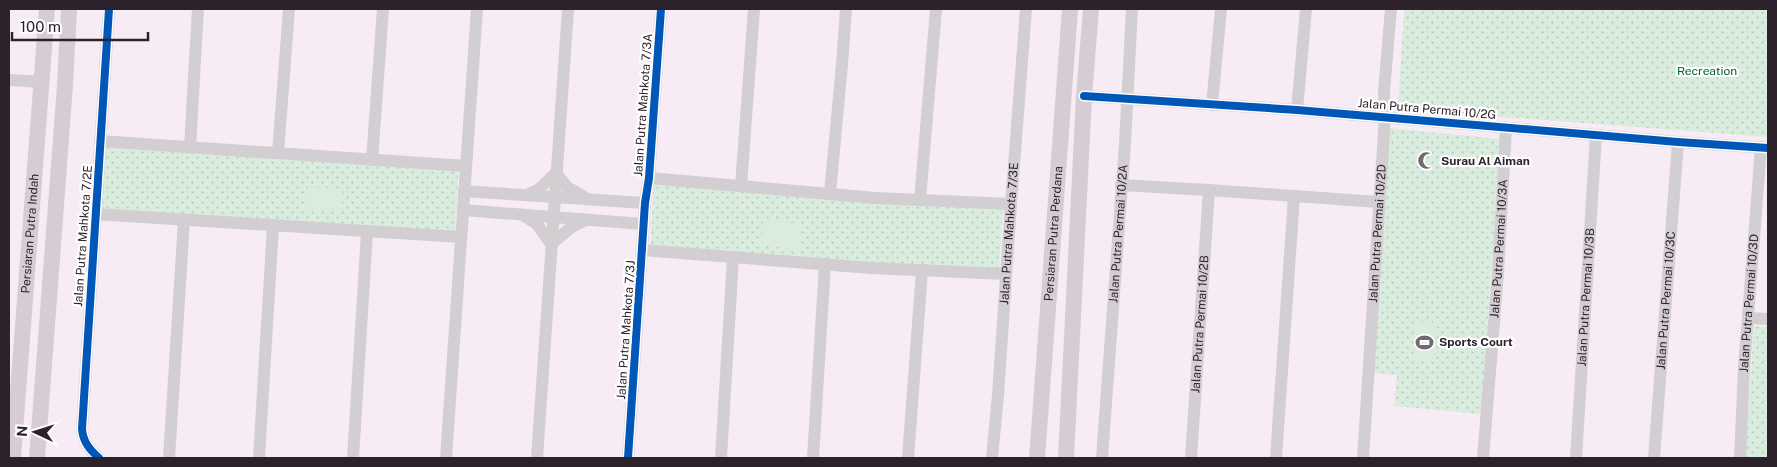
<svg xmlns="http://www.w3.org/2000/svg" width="1777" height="467" font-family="'Public Sans',sans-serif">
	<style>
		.park { fill: url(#park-dots) }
		.garden { fill: #d9ecdd }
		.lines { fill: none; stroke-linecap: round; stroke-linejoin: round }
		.minor { stroke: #d3ced2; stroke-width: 12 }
		.major { stroke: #d6cdd4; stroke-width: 16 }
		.cycleway-casing { stroke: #fff; stroke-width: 11 }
		.cycleway { stroke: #0057b8; stroke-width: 8 }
		.labels { text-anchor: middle; stroke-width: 4.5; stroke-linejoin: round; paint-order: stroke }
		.park-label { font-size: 12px; fill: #00642f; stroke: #fff }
		.street-label { font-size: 12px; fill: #2d222b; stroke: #fff }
		.poi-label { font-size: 12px; font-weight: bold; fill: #2d222b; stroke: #fff; text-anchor: start }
	</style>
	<defs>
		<pattern id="park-dots" width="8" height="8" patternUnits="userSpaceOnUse" patternTransform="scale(1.25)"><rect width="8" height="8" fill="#d9ecdd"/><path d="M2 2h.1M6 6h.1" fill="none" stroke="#bbcabe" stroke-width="1.8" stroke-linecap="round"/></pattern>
	</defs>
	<rect width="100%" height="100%" fill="#f7ecf5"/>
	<g class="park">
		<path d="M1404,9h364v128l-370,-28z"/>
		<path d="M1389,128l110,11 -4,83 -14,192 -87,-8 3,-31 -25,-2z"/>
		<path d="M104,144l355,24 -4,65 -356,-20z"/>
		<path d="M654,182l349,24 -4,66 -349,-25z"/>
		<path d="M1754,326l14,1v131h-23z"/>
	</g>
	<g class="garden">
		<path d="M308,187l35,2 -1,22 -36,-2z"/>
		<path d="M763,218l38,6 -1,26 -38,-5z"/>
		<path d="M1415,322l22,1 -3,39 -21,-1z"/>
	</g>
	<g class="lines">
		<g class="minor">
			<path d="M9,80l33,2"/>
			<path d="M1084,96l213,14 381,32 90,6"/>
			<path d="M1212,105l9,-96"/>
			<path d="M1297,110l9,-101"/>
			<path d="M100,141l366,25"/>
			<path d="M190,147l8,-138"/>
			<path d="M278,153l11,-144"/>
			<path d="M372,160l11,-151"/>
			<path d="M556,173l11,14 17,10"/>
			<path d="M649,178l227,20 135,6"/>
			<path d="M1121,185l88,5 169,12"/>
			<path d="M741,186l13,-177"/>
			<path d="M464,191l181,12"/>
			<path d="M830,193l12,-129 4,-55"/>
			<path d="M527,195l11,-5 18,-17"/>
			<path d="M920,200l16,-191"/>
			<path d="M463,210l180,14"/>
			<path d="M95,214l366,23"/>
			<path d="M524,216l13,8 14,20"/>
			<path d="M551,244l22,-18 13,-6"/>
			<path d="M642,250l229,18 135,6"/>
			<path d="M1749,318l19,1"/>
			<path d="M99,458c-9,-8 -16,-16 -17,-29l27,-420"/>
			<path d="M169,458l15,-238"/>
			<path d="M259,458l14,-232"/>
			<path d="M353,458l14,-226"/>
			<path d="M446,458l31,-449"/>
			<path d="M537,458l31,-449"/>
			<path d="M628,458l17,-255 4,-25 12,-169"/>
			<path d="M721,458l12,-201"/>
			<path d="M813,458l12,-194"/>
			<path d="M908,458l14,-188"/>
			<path id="s1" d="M992,458l6,-63 13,-191 15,-195"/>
			<path id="s2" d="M1102,458l23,-314 7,-135"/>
			<path id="s3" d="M1191,458l18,-268"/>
			<path d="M1276,458l18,-262"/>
			<path id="s4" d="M1363,458l22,-342 -1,-25 7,-82"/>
			<path id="s5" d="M1483,458l15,-185 8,-145"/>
			<path id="s6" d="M1576,458l20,-323"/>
			<path id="s7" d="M1654,458l24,-316"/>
			<path id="s8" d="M1740,458l4,-90 17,-221"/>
		</g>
		<g class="major">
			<path id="s9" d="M13,458l34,-449"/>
			<path d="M37,458l28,-373 4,-76"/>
			<path id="s10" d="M1037,458l33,-449"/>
			<path d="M1066,458l18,-362 7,-87"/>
		</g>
		<defs>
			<g id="cycleway">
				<path d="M1084,96l213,14 381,32 90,6"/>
				<path d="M99,458c-9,-8 -16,-16 -17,-29l27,-420"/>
				<path d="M628,458l17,-255 4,-25 12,-169"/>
			</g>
		</defs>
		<use href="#cycleway" class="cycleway-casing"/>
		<use href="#cycleway" class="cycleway"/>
	</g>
	<defs>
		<symbol id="mosque-bare" viewBox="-9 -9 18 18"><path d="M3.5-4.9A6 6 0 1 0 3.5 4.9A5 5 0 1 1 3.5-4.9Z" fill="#746972" stroke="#fff" stroke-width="2.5" paint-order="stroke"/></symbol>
		<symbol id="stadium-bare" viewBox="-9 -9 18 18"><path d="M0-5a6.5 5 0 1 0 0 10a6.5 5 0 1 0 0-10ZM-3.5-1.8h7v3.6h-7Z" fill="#746972" stroke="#fff" stroke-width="2.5" paint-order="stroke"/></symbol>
	</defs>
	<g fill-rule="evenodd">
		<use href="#mosque-bare" x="1414" y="148" width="25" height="25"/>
		<use href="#stadium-bare" x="1412" y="330" width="25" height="25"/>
	</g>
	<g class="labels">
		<g class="park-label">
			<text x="1707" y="75">Recreation</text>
		</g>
		<g class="street-label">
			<text transform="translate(643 105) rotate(-86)" y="4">Jalan Putra Mahkota 7/3A</text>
			<text transform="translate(1427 109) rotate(5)" y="4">Jalan Putra Permai 10/2G</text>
			<text dy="4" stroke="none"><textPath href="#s4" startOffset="225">Jalan Putra Permai 10/2D</textPath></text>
			<text dy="4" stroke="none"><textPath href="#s9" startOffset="225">Persiaran Putra Indah</textPath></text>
			<text dy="4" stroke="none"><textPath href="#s1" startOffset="225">Jalan Putra Mahkota 7/3E</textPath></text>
			<text dy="4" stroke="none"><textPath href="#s10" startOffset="225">Persiaran Putra Perdana</textPath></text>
			<text dy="4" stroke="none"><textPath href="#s2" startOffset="225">Jalan Putra Permai 10/2A</textPath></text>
			<text transform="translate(83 236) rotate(-86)" y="4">Jalan Putra Mahkota 7/2E</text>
			<text dy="4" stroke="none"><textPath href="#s5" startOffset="210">Jalan Putra Permai 10/3A</textPath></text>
			<text dy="4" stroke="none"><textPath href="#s6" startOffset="161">Jalan Putra Permai 10/3B</textPath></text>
			<text dy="4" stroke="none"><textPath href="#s7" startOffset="158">Jalan Putra Permai 10/3C</textPath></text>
			<text dy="4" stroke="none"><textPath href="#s8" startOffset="155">Jalan Putra Permai 10/3D</textPath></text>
			<text dy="4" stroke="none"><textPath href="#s3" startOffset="134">Jalan Putra Permai 10/2B</textPath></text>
			<text transform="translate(626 330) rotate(-86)" y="4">Jalan Putra Mahkota 7/3J</text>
		</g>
		<g class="poi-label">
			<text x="1441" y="165">Surau Al Aiman</text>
			<text x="1439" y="346">Sports Court</text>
		</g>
	</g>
	<rect width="1777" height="467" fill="none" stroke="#2d222b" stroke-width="20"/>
	<g transform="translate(35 432) rotate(274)" stroke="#ffffff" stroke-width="4" paint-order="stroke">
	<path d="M0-4L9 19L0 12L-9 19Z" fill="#2d222b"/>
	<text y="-8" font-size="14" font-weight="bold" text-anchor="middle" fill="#2d222b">N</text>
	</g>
	<path d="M12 32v8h136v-8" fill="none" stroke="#2d222b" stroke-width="2.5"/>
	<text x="20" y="32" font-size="15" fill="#2d222b" stroke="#ffffff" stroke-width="4" paint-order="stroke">100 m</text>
</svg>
